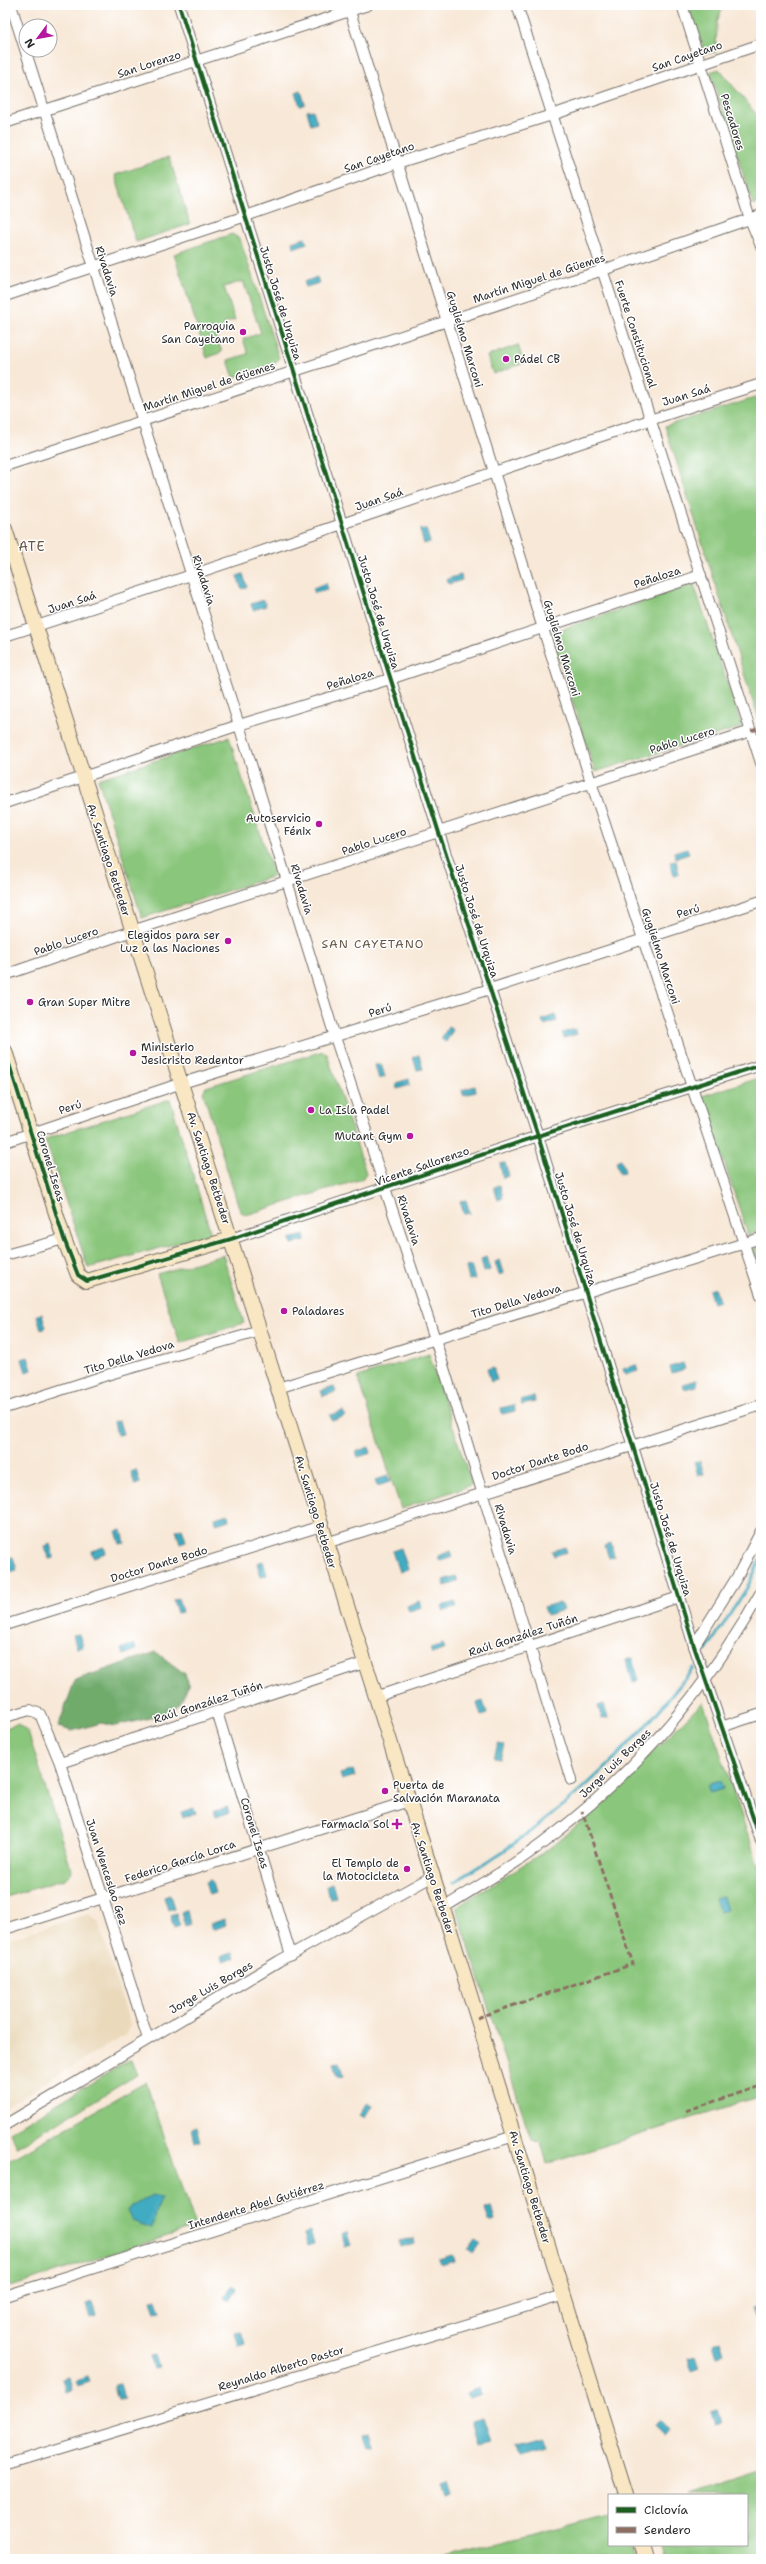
<svg xmlns="http://www.w3.org/2000/svg" width="766" height="2564" font-family="'Shantell Sans',sans-serif">
	<style>
		.built { fill: #ead9ba }
		.green { fill: #8ac67c; stroke: #5a7854 }
		.forest { fill: #6fab6c; stroke: #4d6b4c }
		.water { fill: #41abc1; stroke: #366b76 }
		.lines { fill: none; stroke-linecap: round; stroke-linejoin: round }
		.stream { stroke: #41abc1; stroke-width: 3 }
		.street-casing { stroke: #736d67; stroke-width: 12 }
		.secondary-casing { stroke: #736d67; stroke-width: 16 }
		.street { stroke: #fff; stroke-width: 10 }
		.secondary { stroke: #f9e7c3; stroke-width: 14 }
		.quiet { stroke: #8d6e63; stroke-width: 3; stroke-dasharray: 6 3; stroke-linecap: butt }
		.cycleway-casing { stroke: #fff; stroke-width: 6 }
		.cycleway { stroke: #1b5e20; stroke-width: 4 }
		.poi-dot { fill: #b5179e; stroke: #fff; stroke-width: 1.5 }
		.labels { text-anchor: middle; stroke-width: 3; stroke-linejoin: round; paint-order: stroke }
		.street-label { font-size: 11px; fill: #2b2b2b; stroke: #fff }
		.poi-label { font-size: 11px; fill: #2b2b2b; stroke: #fff; text-anchor: end }
		.neighbourhood-label { font-size: 12px; letter-spacing: 1px; fill: #645443; stroke: #fff }
		.quarter-label { font-size: 13px; letter-spacing: 1px; fill: #645443; stroke: #fff }
	</style>
	<rect width="100%" height="100%" fill="#fff"/>
	<filter id="ink" filterUnits="userSpaceOnUse"><feTurbulence type="fractalNoise" baseFrequency=".025" numOctaves="2"/><feDisplacementMap in="SourceGraphic" scale="8" xChannelSelector="R" yChannelSelector="G"/><feConvolveMatrix kernelMatrix="1 2 1 2 8 2 1 2 1" color-interpolation-filters="sRGB"/></filter>
	<filter id="wash" filterUnits="userSpaceOnUse"><feTurbulence type="fractalNoise" baseFrequency=".012" numOctaves="4" result="noise"/><feDisplacementMap in="SourceGraphic" scale="16" xChannelSelector="R" yChannelSelector="G"/><feGaussianBlur stdDeviation="0.9" result="paint"/><feColorMatrix in="noise" values="0 0 0 0 0 0 0 0 0 0 0 0 0 0 0 0 0 1.4 0 .05"/><feComposite in="paint" operator="in"/></filter>
	<g filter="url(#wash)">
		<rect width="100%" height="100%" fill="#f8e8d7"/>
		<path class="built" d="M89,1914l9,7 32,104 -5,10 -120,72v-167z"/>
		<g class="green">
			<path d="M688,5h35l-6,17 -1,30 -11,2z"/>
			<path d="M719,69l42,51v82l-8,3 -43,-133z"/>
			<path d="M169,157l21,67 -54,18 -21,-67z"/>
			<path d="M232,234l8,5 39,119 -4,6 -41,14 -6,-18 20,-6 -5,-15 18,-6 -18,-52 -19,6 11,33 -11,3 3,9 -11,4 6,16 -15,6 -33,-104z"/>
			<path d="M518,345l6,18 -31,11 -6,-18z"/>
			<path d="M761,396v331l-96,-301z"/>
			<path d="M694,584l48,143 -147,45 -44,-139z"/>
			<path d="M229,737l45,139 -132,42 -44,-139z"/>
			<path d="M323,1051l4,3 39,119 -4,6 -116,36 -6,-4 -37,-119 3,-5z"/>
			<path d="M761,1077v154l-13,4 -46,-139z"/>
			<path d="M170,1099l41,135 -123,34 -43,-129z"/>
			<path d="M761,1246v28l-8,-25z"/>
			<path d="M223,1255l21,68 -64,20 -23,-69z"/>
			<path d="M429,1354l43,131 -71,24 -43,-132z"/>
			<path d="M703,1702l58,171v223l-214,68 -6,-22 -10,-3 -75,-232 97,-61 38,-33z"/>
			<path d="M17,1724l11,8 44,140 -7,7 -60,18v-169z"/>
			<path d="M131,2059l6,16 -120,72 -7,-15z"/>
			<path d="M146,2082l49,145 -190,62v-126z"/>
			<path d="M761,2472v87h-96l-4,-14h86v-50h-58z"/>
			<path d="M609,2514v31h21l4,14h-201z"/>
		</g>
		<path class="forest" d="M156,1652l29,22 4,10c-6,13 -8,21 -21,30l-53,12 -14,-3 -29,8 -14,-4 17,-47z"/>
		<g class="water">
			<path d="M301,91l4,13 -5,2 -4,-13z"/>
			<path d="M313,110l4,13 -6,2 -4,-14z"/>
			<path d="M305,238l2,5 -13,5 -2,-6z"/>
			<path d="M317,277l2,6 -13,4 -2,-5z"/>
			<path d="M426,529l4,13 -6,2 -4,-14z"/>
			<path d="M243,574l4,13 -5,2 -5,-13z"/>
			<path d="M461,575l1,5 -13,4 -2,-5z"/>
			<path d="M326,583l2,6 -13,4 -2,-5z"/>
			<path d="M264,600l2,6 -13,4 -2,-6z"/>
			<path d="M687,848l2,6 -13,4 -2,-6z"/>
			<path d="M676,861l3,13 -5,1 -4,-13z"/>
			<path d="M555,1015l2,6 -13,4 -2,-5z"/>
			<path d="M448,1027l5,3 -7,12 -5,-3z"/>
			<path d="M575,1029l2,5 -13,4 -2,-5z"/>
			<path d="M419,1055l4,14 -6,1 -4,-13z"/>
			<path d="M381,1064l4,13 -6,2 -4,-14z"/>
			<path d="M409,1079l1,6 -13,4 -1,-6z"/>
			<path d="M475,1086l1,6 -13,3 -1,-5z"/>
			<path d="M621,1159l4,13 -5,2 -4,-13z"/>
			<path d="M505,1163l4,13 -6,2 -3,-14z"/>
			<path d="M500,1185l3,13 -5,2 -4,-13z"/>
			<path d="M466,1200l4,13 -6,1 -4,-13z"/>
			<path d="M304,1235l1,6 -13,3 -2,-5z"/>
			<path d="M486,1257l4,13 -6,2 -3,-13z"/>
			<path d="M500,1260l4,13 -5,2 -4,-13z"/>
			<path d="M471,1266l4,13 -6,1 -3,-13z"/>
			<path d="M715,1288l4,13 -6,2 -4,-13z"/>
			<path d="M42,1314l4,13 -5,2 -4,-14z"/>
			<path d="M28,1357l4,13 -6,2 -4,-13z"/>
			<path d="M683,1363l2,6 -13,4 -2,-6z"/>
			<path d="M636,1365l2,6 -13,4 -2,-6z"/>
			<path d="M493,1367l4,13 -6,2 -4,-13z"/>
			<path d="M696,1380l1,6 -13,3 -1,-5z"/>
			<path d="M334,1387l2,5 -13,4 -2,-5z"/>
			<path d="M534,1396l1,6 -13,3 -1,-5z"/>
			<path d="M514,1405l1,6 -13,3 -1,-6z"/>
			<path d="M343,1411l2,5 -13,5 -2,-6z"/>
			<path d="M119,1421l4,13 -6,1 -3,-13z"/>
			<path d="M369,1447l2,6 -13,4 -2,-5z"/>
			<path d="M700,1461l4,13 -6,1 -4,-13z"/>
			<path d="M136,1470l4,13 -5,2 -4,-13z"/>
			<path d="M388,1476l2,6 -13,4 -2,-6z"/>
			<path d="M228,1514l1,6 -13,4 -1,-6z"/>
			<path d="M182,1528l4,13 -6,2 -4,-13z"/>
			<path d="M122,1530l3,13 -5,1 -4,-13z"/>
			<path d="M611,1543l3,13 -5,2 -4,-13z"/>
			<path d="M50,1544l4,14 -5,1 -4,-13z"/>
			<path d="M104,1547l2,6 -13,4 -2,-6z"/>
			<path d="M565,1547l2,5 -13,4 -2,-5z"/>
			<path d="M401,1548l7,21 -9,3 -7,-21z"/>
			<path d="M451,1551l2,6 -13,4 -2,-5z"/>
			<path d="M13,1557l4,13 -6,2 -4,-14z"/>
			<path d="M263,1561l4,14 -6,1 -4,-13z"/>
			<path d="M456,1576l2,6 -13,4 -2,-6z"/>
			<path d="M178,1598l4,14 -5,1 -4,-13z"/>
			<path d="M420,1601l2,6 -13,4 -2,-5z"/>
			<path d="M455,1602l2,5 -13,4 -2,-5z"/>
			<path d="M560,1602l3,8 -16,5 -3,-8z"/>
			<path d="M79,1634l4,13 -6,1 -4,-13z"/>
			<path d="M134,1644l2,6 -13,5 -2,-6z"/>
			<path d="M443,1644l2,5 -13,5 -2,-6z"/>
			<path d="M632,1658l7,22 -6,2 -7,-22z"/>
			<path d="M483,1701l4,13 -6,2 -4,-13z"/>
			<path d="M604,1704l4,14 -6,1 -4,-13z"/>
			<path d="M498,1744l6,1 -4,13 -6,-1z"/>
			<path d="M353,1770l2,6 -13,4 -2,-6z"/>
			<path d="M720,1781l3,8 -13,4 -3,-8z"/>
			<path d="M227,1807l2,5 -13,5 -2,-6z"/>
			<path d="M194,1808l2,5 -13,5 -2,-6z"/>
			<path d="M211,1880l4,13 -6,2 -4,-13z"/>
			<path d="M332,1883l4,14 -6,1 -3,-13z"/>
			<path d="M170,1895l4,13 -6,2 -4,-13z"/>
			<path d="M723,1897l4,13 -7,2 -5,-13z"/>
			<path d="M187,1911l3,13 -5,2 -4,-14z"/>
			<path d="M176,1913l4,13 -6,2 -4,-13z"/>
			<path d="M224,1919l2,6 -13,5 -2,-6z"/>
			<path d="M233,1952l2,6 -12,4 -2,-5z"/>
			<path d="M340,2062l4,13 -6,1 -4,-13z"/>
			<path d="M367,2103l5,3 -7,12 -5,-3z"/>
			<path d="M197,2127l4,13 -6,2 -3,-13z"/>
			<path d="M152,2196l9,2 -9,30 -20,-7 -5,-10 3,-4z"/>
			<path d="M491,2207l4,13 -6,2 -4,-14z"/>
			<path d="M310,2231l4,13 -6,2 -4,-13z"/>
			<path d="M347,2232l4,13 -6,2 -3,-14z"/>
			<path d="M414,2238l1,5 -13,4 -2,-6z"/>
			<path d="M476,2239l5,3 -8,12 -5,-4z"/>
			<path d="M452,2255l2,6 -13,4 -2,-6z"/>
			<path d="M232,2285l5,4 -7,11 -5,-3z"/>
			<path d="M157,2299l4,13 -6,1 -4,-13z"/>
			<path d="M92,2302l4,13 -6,2 -4,-13z"/>
			<path d="M760,2306l1,14 -5,1 -4,-13z"/>
			<path d="M241,2331l4,13 -6,2 -4,-14z"/>
			<path d="M719,2340l4,14 -7,2 -4,-13z"/>
			<path d="M154,2355l4,13 -5,1 -4,-13z"/>
			<path d="M696,2356l4,12 -8,3 -4,-13z"/>
			<path d="M68,2377l3,13 -5,2 -4,-13z"/>
			<path d="M88,2377l2,5 -13,4 -2,-5z"/>
			<path d="M120,2385l4,13 -6,1 -4,-13z"/>
			<path d="M480,2388l2,6 -13,4 -2,-5z"/>
			<path d="M718,2410l4,13 -7,2 -4,-13z"/>
			<path d="M483,2418l8,25 -12,3 -7,-25z"/>
			<path d="M659,2420l9,10 -5,6 -9,-11z"/>
			<path d="M368,2432l4,14 -6,1 -4,-13z"/>
			<path d="M544,2439l2,10 -26,7 -3,-10z"/>
			<path d="M449,2484l4,13 -6,2 -4,-13z"/>
		</g>
		<g class="lines">
			<g class="stream">
				<path d="M706,1651l41,-63 14,-30"/>
				<path d="M454,1882c92,-52 176,-130 239,-214"/>
			</g>
		</g>
	</g>
	<g filter="url(#ink)">
		<g class="lines">
			<defs>
				<g id="street">
					<path d="M11,5l228,720 96,312 100,302 136,441"/>
					<path d="M179,5l260,828 99,303 156,510 67,195"/>
					<path d="M348,5l243,777 170,513"/>
					<path d="M517,5l244,758"/>
					<path d="M682,5l68,214 11,27"/>
					<path d="M5,123l363,-118"/>
					<path d="M5,296l241,-80 151,-53 155,-48 209,-71"/>
					<path d="M5,466l598,-196 158,-55"/>
					<path d="M5,636c253,-80 503,-172 756,-252"/>
					<path d="M5,803l234,-78 151,-46 311,-104"/>
					<path d="M5,975l127,-44 619,-200"/>
					<path d="M5,1142l177,-59 308,-94 271,-88"/>
					<path d="M231,1239l307,-103 223,-71"/>
					<path d="M5,1255l59,-16"/>
					<path d="M278,1388l483,-150"/>
					<path d="M5,1408l105,-34 150,-43"/>
					<path d="M326,1543l435,-138"/>
					<path d="M5,1625l316,-99"/>
					<path d="M694,1646l43,-69 24,-46"/>
					<path d="M375,1697l304,-100"/>
					<path d="M217,1712l74,243"/>
					<path d="M5,1717l25,-7 10,4 20,49 88,276"/>
					<path d="M721,1727l40,-13"/>
					<path d="M60,1763l304,-100"/>
					<path d="M443,1908c37,-23 75,-45 109,-72 86,-66 157,-150 209,-244"/>
					<path d="M5,1929l404,-128"/>
					<path d="M5,2125l274,-164 154,-85"/>
					<path d="M5,2296l509,-160"/>
					<path d="M5,2465l559,-170"/>
				</g>
				<g id="secondary">
					<path d="M5,529l438,1379 183,587"/>
					<path d="M5,1051l59,188 14,36 9,6 144,-42"/>
					<path d="M642,2545l4,14"/>
				</g>
			</defs>
			<use href="#street" class="street-casing"/>
			<use href="#secondary" class="secondary-casing"/>
			<use href="#street" class="street"/>
			<use href="#secondary" class="secondary"/>
			<g class="quiet">
				<path d="M751,731l10,-3"/>
				<path d="M477,2018l156,-54 -51,-153"/>
				<path d="M685,2111l76,-25"/>
			</g>
			<defs>
				<g id="cycleway">
					<path d="M179,5l260,828 99,303 156,510 67,195"/>
					<path d="M5,1051l59,188 14,36 9,6 144,-42 307,-103 223,-71"/>
				</g>
			</defs>
			<use href="#cycleway" class="cycleway-casing"/>
			<use href="#cycleway" class="cycleway"/>
		</g>
	</g>
	<g class="poi-dot">
		<circle cx="243" cy="332" r="4"/>
		<circle cx="506" cy="359" r="4"/>
		<circle cx="319" cy="824" r="4"/>
		<circle cx="228" cy="941" r="4"/>
		<circle cx="30" cy="1002" r="4"/>
		<circle cx="133" cy="1053" r="4"/>
		<circle cx="311" cy="1110" r="4"/>
		<circle cx="410" cy="1136" r="4"/>
		<circle cx="284" cy="1311" r="4"/>
		<circle cx="385" cy="1791" r="4"/>
		<path d="M395 1818h4v4h4v4h-4v4h-4v-4h-4v-4h4z"/>
		<circle cx="407" cy="1869" r="4"/>
	</g>
	<g class="labels">
		<g class="street-label">
			<text transform="translate(687 56) rotate(-19)" y="4">San Cayetano</text>
			<text transform="translate(149 64) rotate(-18)" y="4">San Lorenzo</text>
			<text transform="translate(733 122) rotate(73)" y="4">Pescadores</text>
			<text transform="translate(379 157) rotate(-19)" y="4">San Cayetano</text>
			<text transform="translate(107 271) rotate(72)" y="4">Rivadavia</text>
			<text transform="translate(539 278) rotate(-18)" y="4">Martín Miguel de Güemes</text>
			<text transform="translate(281 303) rotate(73)" y="4">Justo José de Urquiza</text>
			<text transform="translate(636 334) rotate(72)" y="4">Fuerte Constitucional</text>
			<text transform="translate(465 339) rotate(73)" y="4">Guglielmo Marconi</text>
			<text transform="translate(209 386) rotate(-18)" y="4">Martín Miguel de Güemes</text>
			<text transform="translate(686 395) rotate(-17)" y="4">Juan Saá</text>
			<text transform="translate(379 499) rotate(-19)" y="4">Juan Saá</text>
			<text transform="translate(657 577) rotate(-18)" y="4">Peñaloza</text>
			<text transform="translate(204 580) rotate(72)" y="4">Rivadavia</text>
			<text transform="translate(72 602) rotate(-18)" y="4">Juan Saá</text>
			<text transform="translate(379 612) rotate(73)" y="4">Justo José de Urquiza</text>
			<text transform="translate(562 648) rotate(73)" y="4">Guglielmo Marconi</text>
			<text transform="translate(350 679) rotate(-17)" y="4">Peñaloza</text>
			<text transform="translate(682 740) rotate(-17)" y="4">Pablo Lucero</text>
			<text transform="translate(374 841) rotate(-18)" y="4">Pablo Lucero</text>
			<text transform="translate(109 860) rotate(72)" y="4">Av. Santiago Betbeder</text>
			<text transform="translate(302 889) rotate(73)" y="4">Rivadavia</text>
			<text transform="translate(688 911) rotate(-17)" y="4">Perú</text>
			<text transform="translate(477 921) rotate(72)" y="4">Justo José de Urquiza</text>
			<text transform="translate(66 941) rotate(-19)" y="4">Pablo Lucero</text>
			<text transform="translate(661 956) rotate(72)" y="4">Guglielmo Marconi</text>
			<text transform="translate(380 1010) rotate(-17)" y="4">Perú</text>
			<text transform="translate(70 1107) rotate(-18)" y="4">Perú</text>
			<text transform="translate(51 1166) rotate(73)" y="4">Coronel Iseas</text>
			<text transform="translate(422 1166) rotate(-19)" y="4">Vicente Sallorenzo</text>
			<text transform="translate(209 1168) rotate(72)" y="4">Av. Santiago Betbeder</text>
			<text transform="translate(409 1220) rotate(72)" y="4">Rivadavia</text>
			<text transform="translate(576 1229) rotate(73)" y="4">Justo José de Urquiza</text>
			<text transform="translate(516 1301) rotate(-17)" y="4">Tito Della Vedova</text>
			<text transform="translate(129 1357) rotate(-17)" y="4">Tito Della Vedova</text>
			<text transform="translate(540 1461) rotate(-18)" y="4">Doctor Dante Bodo</text>
			<text transform="translate(316 1512) rotate(73)" y="4">Av. Santiago Betbeder</text>
			<text transform="translate(506 1529) rotate(73)" y="4">Rivadavia</text>
			<text transform="translate(671 1539) rotate(73)" y="4">Justo José de Urquiza</text>
			<text transform="translate(159 1564) rotate(-17)" y="4">Doctor Dante Bodo</text>
			<text transform="translate(523 1635) rotate(-18)" y="4">Raúl González Tuñón</text>
			<text transform="translate(208 1702) rotate(-18)" y="4">Raúl González Tuñón</text>
			<text transform="translate(615 1763) rotate(-44)" y="4">Jorge Luis Borges</text>
			<text transform="translate(255 1833) rotate(73)" y="4">Coronel Iseas</text>
			<text transform="translate(180 1861) rotate(-18)" y="4">Federico García Lorca</text>
			<text transform="translate(107 1872) rotate(72)" y="4">Juan Wenceslao Gez</text>
			<text transform="translate(433 1878) rotate(72)" y="4">Av. Santiago Betbeder</text>
			<text transform="translate(211 1987) rotate(-30)" y="4">Jorge Luis Borges</text>
			<text transform="translate(530 2187) rotate(73)" y="4">Av. Santiago Betbeder</text>
			<text transform="translate(256 2205) rotate(-17)" y="4">Intendente Abel Gutiérrez</text>
			<text transform="translate(281 2368) rotate(-17)" y="4">Reynaldo Alberto Pastor</text>
		</g>
		<g class="poi-label">
			<text x="235" y="330">Parroquia<tspan x="235" dy="13">San Cayetano</tspan></text>
			<text x="514" y="363" text-anchor="start">Pádel CB</text>
			<text x="311" y="822">Autoservicio<tspan x="311" dy="13">Fénix</tspan></text>
			<text x="220" y="939">Elegidos para ser<tspan x="220" dy="13">Luz a las Naciones</tspan></text>
			<text x="38" y="1006" text-anchor="start">Gran Super Mitre</text>
			<text x="141" y="1051" text-anchor="start">Ministerio<tspan x="141" dy="13">Jesicristo Redentor</tspan></text>
			<text x="319" y="1114" text-anchor="start">La Isla Padel</text>
			<text x="402" y="1140">Mutant Gym</text>
			<text x="292" y="1315" text-anchor="start">Paladares</text>
			<text x="393" y="1789" text-anchor="start">Puerta de<tspan x="393" dy="13">Salvación Maranata</tspan></text>
			<text x="389" y="1828">Farmacia Sol</text>
			<text x="399" y="1867">El Templo de<tspan x="399" dy="13">la Motocicleta</tspan></text>
		</g>
		<g class="neighbourhood-label">
			<text x="373" y="948">SAN CAYETANO</text>
		</g>
		<g class="quarter-label">
			<text x="32" y="551">ATE</text>
		</g>
	</g>
	<rect width="766" height="2564" fill="none" stroke="#fff" stroke-width="20"/>
	<rect x="608" y="2494" width="140" height="52" fill="#ffffff" stroke="#aaaaaa"/>
	<rect x="616" y="2507" width="20" height="6" fill="#1b5e20" stroke="#aaaaaa"/>
	<text x="644" y="2514" font-size="12" fill="#2b2b2b">Ciclovía</text>
	<rect x="616" y="2527" width="20" height="6" fill="#8d6e63" stroke="#aaaaaa"/>
	<text x="644" y="2534" font-size="12" fill="#2b2b2b">Sendero</text>
	<g transform="translate(38 38) rotate(238)"><circle r="19" fill="#ffffff" stroke="#aaaaaa"/>
	<path d="M0-3L7 15L0 10L-7 15Z" fill="#b5179e"/>
	<text y="-6" font-size="11" font-weight="bold" text-anchor="middle" fill="#2b2b2b">N</text>
	</g>
</svg>
